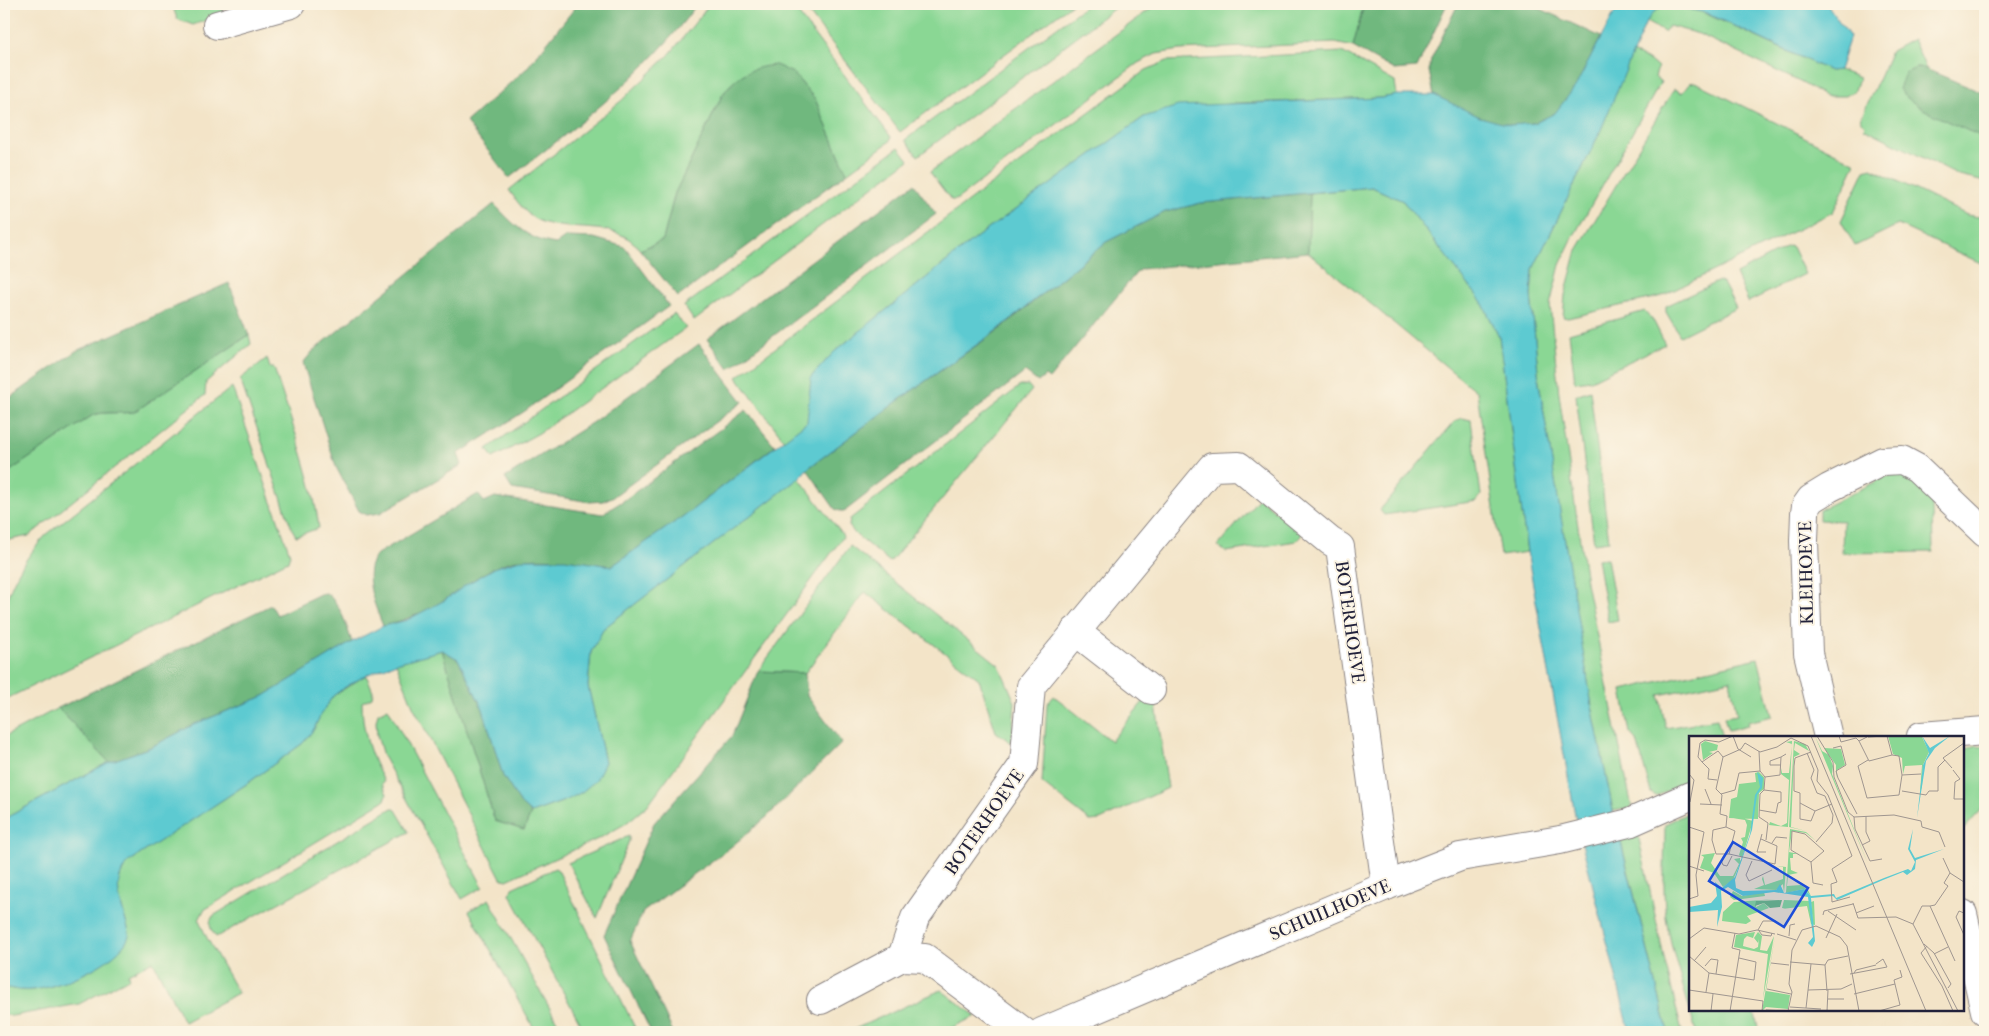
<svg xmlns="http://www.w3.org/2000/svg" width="1989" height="1036" font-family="'IM FELL French Canon',serif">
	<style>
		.green { fill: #8ad794; stroke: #567c68 }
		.forest { fill: #6fb87e; stroke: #486d5c }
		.water { fill: #5dcad1; stroke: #407686 }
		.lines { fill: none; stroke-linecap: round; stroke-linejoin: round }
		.minor-casing { stroke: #8a8382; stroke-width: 30 }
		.minor { stroke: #fff; stroke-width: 28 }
		.labels { text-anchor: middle; stroke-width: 4; stroke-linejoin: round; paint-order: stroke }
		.street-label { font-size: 18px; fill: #22223b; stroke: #fcf5e5 }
		.inset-road { fill: none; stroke: #9f9690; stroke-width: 1 }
		.view { fill: #1d4ed8; fill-opacity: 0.15; stroke: #1d4ed8; stroke-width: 2.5 }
		.inset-edge { fill: none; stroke: #22223b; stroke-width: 2.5 }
	</style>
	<rect width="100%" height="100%" fill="#fcf5e5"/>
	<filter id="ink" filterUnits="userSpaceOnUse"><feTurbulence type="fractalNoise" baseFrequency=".02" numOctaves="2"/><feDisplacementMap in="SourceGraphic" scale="10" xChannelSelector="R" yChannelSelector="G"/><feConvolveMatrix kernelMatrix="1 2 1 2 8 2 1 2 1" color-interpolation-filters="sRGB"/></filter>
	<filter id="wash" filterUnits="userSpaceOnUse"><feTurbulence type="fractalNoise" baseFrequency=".0096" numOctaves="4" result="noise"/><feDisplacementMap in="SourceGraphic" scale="20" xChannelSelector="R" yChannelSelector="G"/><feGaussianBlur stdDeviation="1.12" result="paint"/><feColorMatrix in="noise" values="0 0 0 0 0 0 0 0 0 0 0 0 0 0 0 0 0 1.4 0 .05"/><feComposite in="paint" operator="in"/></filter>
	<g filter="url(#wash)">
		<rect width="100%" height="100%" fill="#f3e4c8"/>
		<g class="green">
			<path d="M172,4h50l2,10 -31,11 -16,-6z"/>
			<path d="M710,4h81l100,133 -2,5 -42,31 -32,-74 -22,-26 -49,1 -14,11 -7,9 -48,99 -12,47 -23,10c-23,-33 -73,-14 -105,-31 -10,-6 -19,-19 -26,-29l112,-89 48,-46z"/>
			<path d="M802,4h270l-172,128z"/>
			<path d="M1088,4h32l-202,152 -13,-16z"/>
			<path d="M1157,4h207l-11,43 -18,-4 -155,7 -24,4 -18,9 -182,137h-5l-21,-28z"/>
			<path d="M1666,4l36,8 128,59 9,-1 20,8 -4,12 -9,6h-21l-25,-14 -101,-48 -30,-8 -5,6 -18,-10 9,-11z"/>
			<path d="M1913,39l13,30 -10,-1 3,39 66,31v44l-26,-6 -95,-48 1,-4 -4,-3 1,-5 29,-65z"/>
			<path d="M1342,52l53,30 2,13 -16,3 -145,5 -92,14 -167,120 -143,115 -23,25 -3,45 -24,18 -47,-63 245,-186 164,-121 21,-9z"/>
			<path d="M1632,53l18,8 8,7 -3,9 6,5 -89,157 -12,26 -10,40 9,89 27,188 46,226 -19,3 -21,-105 -18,-108 -35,-215 -8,-88 2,-26 67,-137z"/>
			<path d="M1695,82l161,81 -23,49 -171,84 -94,22 -5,-1 2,-22 12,-45 97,-161 8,4 8,-10z"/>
			<path d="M899,147l10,13 -215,161 -10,-15z"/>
			<path d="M1871,168l96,47 18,3v47l-87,-40 -43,21 -14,-25 24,-51z"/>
			<path d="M1372,187l31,14 79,101 17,34 28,216 -26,4 -24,-164 -169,-140 2,-59z"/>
			<path d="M1788,246l4,1 13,27 -57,28 -12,-28z"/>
			<path d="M1719,281l4,2 13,25 -56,28 -14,-24v-6z"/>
			<path d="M1645,311l9,11 11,22 -74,36 -16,2 -6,-49z"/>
			<path d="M674,314l12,14 -147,105 -46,25 -6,-9z"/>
			<path d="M249,335l2,9 -45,38 -1,13 -176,141 -25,5v-66l89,-60c14,-4 27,-1 41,-3z"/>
			<path d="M267,358l3,10h4c16,52 38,105 45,160l-23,8 -4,-7 -52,-150z"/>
			<path d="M1028,385l4,5 -142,172 -34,-27 -7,-9 1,-7 170,-133z"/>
			<path d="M232,387l58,167 -2,7 -284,139c0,-28 -2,-56 0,-83 2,-31 22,-60 42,-82z"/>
			<path d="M1590,390l19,151 -15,2 -18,-148z"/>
			<path d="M1462,418l9,2 10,75 -4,6 -93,14 -4,-5 56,-67 19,-22z"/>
			<path d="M1895,472c13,5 30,18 37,31l1,49 -91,1 1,-32 -24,-1v-10z"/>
			<path d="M799,478l43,56 1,3 -196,269 -22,18 -25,14 -93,42 -6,-2 -88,-172 -17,-43 46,-13 53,171 29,9 7,-17 36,-13 38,-38 -17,-76 3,-34 13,-24z"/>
			<path d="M1259,498l42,34v4l-5,5 -70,11 -8,-6z"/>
			<path d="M850,546l149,119 16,37 -3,41 -16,-11 -17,-53 -114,-87 -60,81 -47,-2z"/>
			<path d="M1607,558l11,62 -10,2 -11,-63z"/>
			<path d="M1758,658l14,58 -24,6v3l-20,5 -4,-13 13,-2 -7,-35 -71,15 7,33 51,-9 5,18h-32v46l-34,13 -5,-3 -14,-52 -7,-8 -8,-43z"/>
			<path d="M366,675l7,16 -1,6 -10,5c0,29 8,54 22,79l-2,3 5,10 -2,6 -181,110 -5,10 7,16 32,57 -54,29 -31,-61 -25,13 1,4 -50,26 -67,12 -8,-2v-27c8,2 18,4 27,3 25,-1 90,-28 97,-54 2,-4 -1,-10 -2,-14 -6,-24 -14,-37 1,-59l121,-80 55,-40 11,-14 7,-15 12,-18z"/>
			<path d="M1054,696l57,45 36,-44 9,8 12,83 -68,32 -10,1 -48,-38 5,-79z"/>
			<path d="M58,708l51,54 -105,57v-82z"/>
			<path d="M388,708l95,179 -21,12 -79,-143 -6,-21 -1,-14 2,-8z"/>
			<path d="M1977,745l8,2v59l-22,24v-80z"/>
			<path d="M392,808l4,2 13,22 -193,105c-5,-8 -9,-12 -3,-21z"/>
			<path d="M1690,812v198h64l5,22h-63c-10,-38 -24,-76 -30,-115 -4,-30 -1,-63 -1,-93z"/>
			<path d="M1638,834l26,124 18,74h-14l-48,-194z"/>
			<path d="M629,836v5l-32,77 -29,-55z"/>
			<path d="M555,868l3,2 79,162h-52l-75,-138 2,-6z"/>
			<path d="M489,899l74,133h-27l-67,-121z"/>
			<path d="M941,990l35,26 -33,16h-95z"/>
		</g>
		<g class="forest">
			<path d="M578,4h119c-50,70 -120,122 -188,174l-43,-56 60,-53z"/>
			<path d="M1364,4h83l-30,64 -23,2 -41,-23z"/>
			<path d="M1458,4h72l71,33c-12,23 -27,59 -45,76 -3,2 -7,4 -10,5 -38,19 -78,-6 -112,-23l-5,-24 2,-11z"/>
			<path d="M776,65l17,8 22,26 32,74 -169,124 -38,-47 23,-10 12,-47 48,-99c15,-20 29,-27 53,-29z"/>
			<path d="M1916,68l10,1 59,25v44c-22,-10 -73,-29 -86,-49l6,-16z"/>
			<path d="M914,184l22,30 -207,155 -22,-30z"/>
			<path d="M1310,193l-2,59 -167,17 -4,3 -88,107 -4,-3 -7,6 -13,-10 -180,139h-5l-5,-2 -28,-40 96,-72 97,-68 106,-87 59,-30 36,-9z"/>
			<path d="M494,204c19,20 34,36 62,40l10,-7 28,1 31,9 44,59 -144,105 -67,43 4,11 -82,48 -13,2 -8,-4 -23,-44 -33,-104 10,-12z"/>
			<path d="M229,283l20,52 -115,77c-14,2 -27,-1 -41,3l-89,60v-73l72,-51z"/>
			<path d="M699,344l44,58 -129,94 -11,5 -13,1 -78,-13 -7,-11 88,-56z"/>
			<path d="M746,410l29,36 -83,64 -80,56c-29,-3 -58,-10 -88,-7 -30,3 -54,24 -78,40 -19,13 -41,21 -63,27 -8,-20 -23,-54 -6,-72l101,-60 6,8 11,-5 107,17 21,-13z"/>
			<path d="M326,593c15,11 20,32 26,49l-88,54 -69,28 -44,23 -42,15 -51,-54 213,-103 6,10 43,-21z"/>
			<path d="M442,650l16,9 25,50 20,67 18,28 10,9 -7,17 -29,-9z"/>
			<path d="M758,671l47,2 2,23 35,47 -74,73 -36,30 -89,66 -13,29 43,91h-22l-47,-97 50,-112 78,-87z"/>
		</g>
		<path class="water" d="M1619,4h151l13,6 11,-6h33l23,33 -11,33 -9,1 -124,-58 -40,-9 -11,7 -9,11 -46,110 -67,137 -2,26 8,88 53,323 21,105 55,221h-38l-54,-212 -49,-268 -28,-216 -17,-34 -79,-101 -31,-14 -171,16 -36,9 -59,30 -107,87 -96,68 -96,72 -8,9 -195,150 -13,24 -3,34 17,76 -9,18 -14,12 -15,8 -36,13 -10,-9 -18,-28 -20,-67 -25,-50 -16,-9 -46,13 -30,12 -22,13 -11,8 -12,18 -7,15 -11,14 -55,40 -121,80c-15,22 -7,35 -1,59 1,4 4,10 3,14 -8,26 -73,53 -98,54 -9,1 -19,-1 -27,-3v-168l105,-57 42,-15 44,-23 69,-28 88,-54 31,-16 24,-6 38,-20 22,-16 29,-17 27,-8h42l47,7 80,-56 115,-88 4,-45 23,-25 143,-115 167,-120 34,-11 203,-8 16,-3h37l46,22 30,8 25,-2 20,-10 20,-26z"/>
	</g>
	<g filter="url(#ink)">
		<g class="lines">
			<defs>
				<g id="minor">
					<path d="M217,25l74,-21"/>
					<path d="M1075,631l76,59"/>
					<path d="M1921,736l64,-5"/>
					<path d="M1828,737l-20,-84 -4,-112 1,-28 1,-7 5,-7 18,-11 54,-27 19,-1 15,8 68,65"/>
					<path d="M1963,914l22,97"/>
					<path d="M902,957l13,-39 109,-154 7,-78 181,-219 27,-1 91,75 10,6 46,339"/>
					<path d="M821,1000l81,-43 23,1 99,74"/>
					<path d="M1042,1032l344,-146 74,-29 100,-17 69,-17 61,-27"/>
				</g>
			</defs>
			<use href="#minor" class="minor-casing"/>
			<use href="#minor" class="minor"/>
		</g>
	</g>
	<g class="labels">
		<g class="street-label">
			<text transform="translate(1806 573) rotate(-91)" y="6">KLEIHOEVE</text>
			<text transform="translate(1350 622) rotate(82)" y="6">BOTERHOEVE</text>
			<text transform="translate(984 822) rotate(-55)" y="6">BOTERHOEVE</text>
			<text transform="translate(1330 910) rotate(-23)" y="6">SCHUILHOEVE</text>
		</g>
	</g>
	<g transform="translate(1689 736)">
		<rect width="275" height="275" fill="#f3e4c8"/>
		<path d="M126,0l7,15 7,4 4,11 -1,8 36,90zM199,0l34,1 7,15 -6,13 -1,21 -2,7 2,-28 -17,1 -2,8 -1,-16 -9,-4zM16,5l13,4 -1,5 -8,2 4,1 -10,7 -2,-16zM103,5l-4,86 -19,-2 1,-3 11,4 6,-3 2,-43 -8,-6v-6l1,5h7l3,-29 -6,-2zM105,5l11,3 4,7 -14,-8 -1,7 6,4 -6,3 -3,70 15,4 -17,-4zM135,12l17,1 4,16 -8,5 -1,8v-13zM70,36l5,5v12l-5,4 -1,26 -29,-1 2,-19 6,-2 2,-13 17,-2 -1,-9zM43,82h10l11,3 -11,37 -3,-3 4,-13 -2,-4 4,-1 2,-12 -2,-5zM101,93l16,3 10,9 -10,-8 -14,-2 -3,21 10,2h-6v4h-3l1,12 7,3 -10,2 -1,11 14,-1 7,5 3,6 -7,-7 -18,4zM26,117l-4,10 9,13h13l6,-12 -5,-5 6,-1v3l2,-2 -9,21 -10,7 -9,-14 -14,-5 4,-11 -3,-2zM88,130l9,1 -2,26 -1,-9 -7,6 -22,-1 10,-4 -2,-6 1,-3 2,9 18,-6v-12zM44,155l9,5 22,-4 1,4 -31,4 -4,-3zM87,163l-20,2v6l8,-4 5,5 -22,8 4,5 -5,3 -24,-3 1,-9 11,-10zM95,164l25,1 4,23 -2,-22 3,-1 1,24 -4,-1 -4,-18 -25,3 3,-1h-3zM66,196l-2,6 -6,-2 -3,3 -1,7 11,3 4,-2 1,-8 -1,4 -4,-5 4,-6 4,4 -2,14 7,1 7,-15 -11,63 5,-45 -34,-7 2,-12zM86,200l-9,55 24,4 -2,14 -22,-2 -4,4z" fill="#8ad794"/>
		<path d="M93,164l-2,7 -10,1 -6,-5 -9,3 1,-5z" fill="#6fb87e"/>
		<path d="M233,0l8,12 20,-12 -15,12 -9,13 -9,57 6,-53 6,-12zM68,36l6,6 -1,10 -5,7 -5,35 -17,50 1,8 7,3 33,-1 4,-6 4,9 20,-4 7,7 23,-2 2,4 48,-20 24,-9 3,2 4,-9 -7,-13 5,-20 -3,20 5,9 29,-9 -28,11 -1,9 -8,6 -4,-3 -20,8 -46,20 -4,-4 -22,2 4,43 -3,6 -4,-4 5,-6 -5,-40 -34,-5 -31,4 -15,-9 -7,4 1,16 -5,20 1,-17 -29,2v-5l22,-4 6,-7 -2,-14 7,6 13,-11 15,-43 5,-39 5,-8z" fill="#5dcad1"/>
		<path class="inset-road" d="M122,0l115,275M128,0l16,26 1,15 14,35 6,5 1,12 15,32 12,-2M150,0l2,6 15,-4 3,3M198,0l5,19M178,1l-8,4 10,20 23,-6 7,1 3,19 -3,20 -32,3 -9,-32 10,-6M179,1l16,-1M56,7l15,9 17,-5 14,-9 17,8 10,24 -1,11 11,14 24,61 -20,13 5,13 -6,2 1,18 18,-5M56,7l-4,6 -18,8 -7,32 6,6 -2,19 7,2 -1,11 9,4 -6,23 46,10 2,-18 -16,-7M144,12l8,-2 5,19 -10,6 2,7M70,15l1,20 5,6 -1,13 -4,4 -1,23 9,6 -2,17M122,16l-16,6 -1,8v25l6,2v26l11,2 4,-10 17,-7M118,17l7,17 -3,8 6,15 8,3 8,19 -1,8M34,21l-5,-6 -16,11 -4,-5 2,-14 5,-3 14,2 14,-6 5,13 13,8M13,26l7,7 -1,10 9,1M92,29h-11v-4l11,-4M263,32l-9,-10 21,-15M264,34l7,9 -5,3 -1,17h10M0,38l5,6 -4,22M213,39l19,-1M76,41l15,-2 1,-18 5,-3M149,42l19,36M16,53l6,15M213,55l24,4 3,-4h9v-24l7,-7M32,58l14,-4 4,-17 21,-2M111,67l15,8M11,68l22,1M70,74l17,3 2,-10 3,-1v-10l-17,-2M165,81l40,-2 27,6 1,6 17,5 6,15M0,91l15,5 -8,43 2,21 -9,3M37,91l-13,3 -1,10 4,14h13M103,95l13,3 19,17 -13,11 -20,-12zM73,98l-5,18h9M127,106l16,-19M83,107l4,-6 11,1M173,109l8,-4 -4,-9v-16M254,122l7,15 -6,10 4,3 -13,19 -5,1 25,55M32,124l2,5 4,1 5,-10M63,125l-6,14 3,6 23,-11M122,126l2,21 10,2M0,130l15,5M261,137l14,9M164,167l5,15 38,-1 17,7 45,87M139,175l28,19M167,177l18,-7M275,177l-5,-2 -3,6 8,18M134,179l1,-4 29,-7M224,188l9,-18h8M69,194l5,-9h13M70,195l3,4 9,1 1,-3M88,198l19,6M100,200l1,-11 5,-1M137,202l11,-24M0,203l15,-11 35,6 18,-4 18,4M235,208l10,9 17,31 -3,4M238,210l-6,7 21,33 11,25M245,218l14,-7M0,220l20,17 45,7 2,-18 -17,-4M5,225l12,-14M101,226l35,3M82,227l18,2M136,229l3,-5 20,-4M136,229l2,26M16,230l6,-7 7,1 -2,14M165,237l2,-3 20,-5M161,238l37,-7 -4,-8 -7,5M78,253l24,5M0,254l74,11 -1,10M119,254l33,-1 11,-5M17,256l3,-19M165,258l41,-10M139,263h16M101,271l31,2M117,272l5,-44M77,274l20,1M22,275l2,-17M41,275l10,-61 -8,-2 3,-15M99,275l4,-19 -3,-8 3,-34 10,-20 14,-4 24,11 7,9 12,65M138,275l1,-21M190,275l21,-6 -6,-25 8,-3 -2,-7"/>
		<path class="view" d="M44,106l75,46 -24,39 -75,-46z"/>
		<rect width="275" height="275" class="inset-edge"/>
	</g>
	<rect width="1989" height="1036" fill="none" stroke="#fcf5e5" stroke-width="20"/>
</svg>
